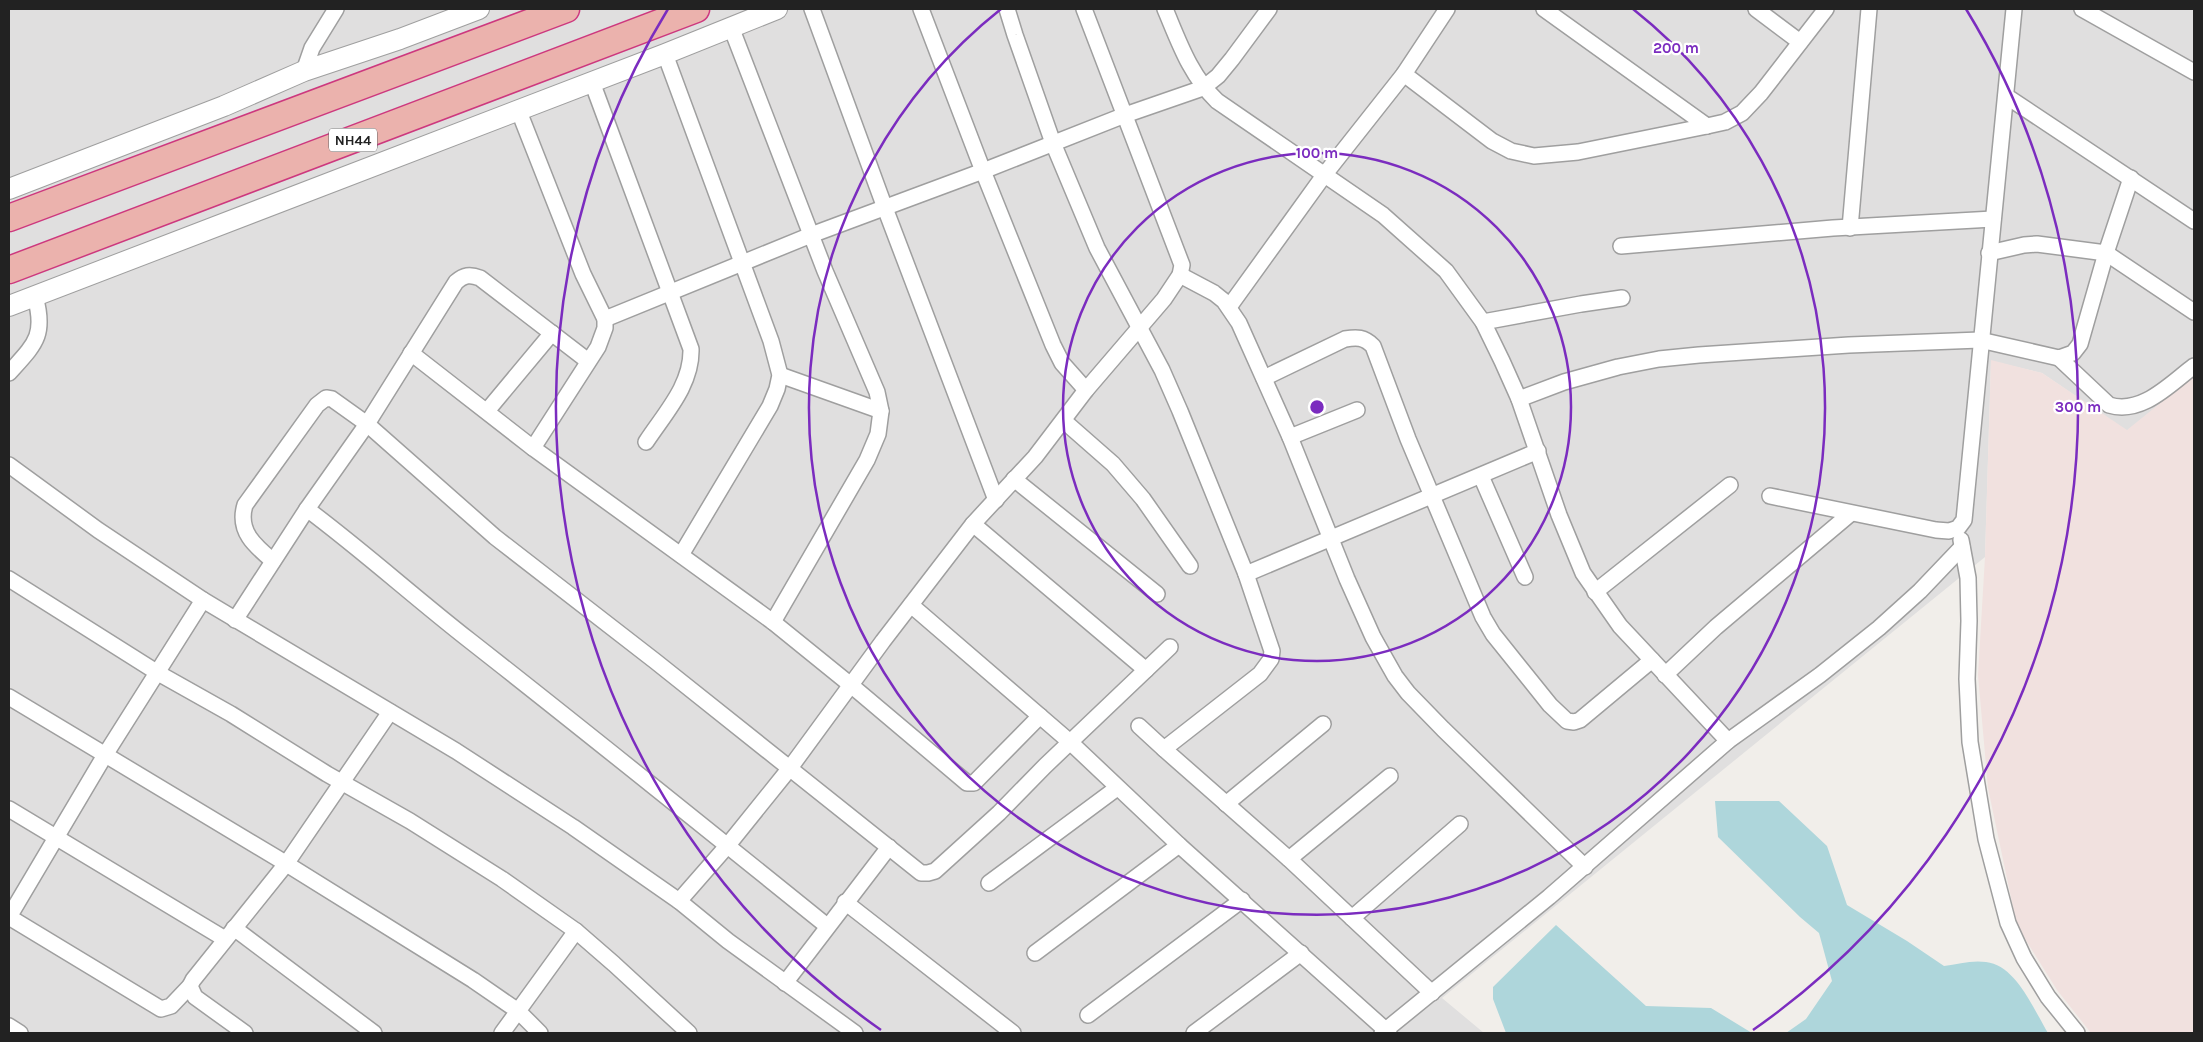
<svg xmlns="http://www.w3.org/2000/svg" width="2203" height="1042" font-family="Karla,sans-serif">
	<style>
		.residential { fill: #e0dfdf }
		.military { fill: #f1e1df }
		.water { fill: #aed6db }
		.lines { fill: none; stroke-linecap: round; stroke-linejoin: round }
		.minor-casing { stroke: #9f9f9f; stroke-width: 18 }
		.tertiary-casing { stroke: #9f9f9f; stroke-width: 22 }
		.trunk-casing { stroke: #cd387e; stroke-width: 29 }
		.minor { stroke: #fff; stroke-width: 15 }
		.tertiary { stroke: #fff; stroke-width: 20 }
		.trunk { stroke: #ebb2ad; stroke-width: 26 }
		.ring { fill: none; stroke: #7b2cbf; stroke-width: 2.5 }
		.labels { text-anchor: middle; stroke-width: 4.5; stroke-linejoin: round; paint-order: stroke }
		.shield { fill: #fff; stroke: #646464; stroke-width: 1 }
		.shield-label { font-size: 14px; font-weight: bold; fill: #222 }
		.centre { fill: #7b2cbf; stroke: #fff; stroke-width: 2.5 }
		.ring-label { font-size: 15px; text-anchor: middle; font-weight: bold; fill: #7b2cbf; stroke: #fff; stroke-width: 4.5; stroke-linejoin: round; paint-order: stroke }
	</style>
	<rect width="100%" height="100%" fill="#f1eeea"/>
	<path class="residential" d="M9,9h2185v367l-67,55 -85,-58 -51,-12 -6,196 -543,441 42,35h-1475z"/>
	<path class="military" d="M1991,360l51,13 85,57 67,-54v657h-103l-34,-43 -40,-64 -29,-138 -10,-113 7,-118z"/>
	<g class="water">
		<path d="M1715,801h64l48,45 20,59 60,36 37,25c14,-2 28,-6 42,-4 30,3 48,48 62,71h-262l20,-14 26,-38 -13,-48 -19,-16 -82,-80z"/>
		<path d="M1556,925l90,81 65,2 41,25h-246l-13,-34v-12z"/>
	</g>
	<g class="lines">
		<defs>
			<g id="minor">
				<path d="M812,9l73,199 111,292"/>
				<path d="M921,9l62,162 70,174 9,18 24,27"/>
				<path d="M1007,9l8,26 38,108 44,105 65,122 18,41 66,163 26,77 -1,8 -11,15 -96,75"/>
				<path d="M1165,9c14,33 25,66 52,92l166,114 63,56 37,51 19,39 17,38 40,116 24,58 37,53 108,115"/>
				<path d="M1544,9l163,117"/>
				<path d="M1756,9l44,33"/>
				<path d="M2082,9l112,63"/>
				<path d="M731,27l94,244 52,121 4,19 -3,23 -11,26 -94,162"/>
				<path d="M665,54l106,287 9,34 -3,14 -7,17 -89,149"/>
				<path d="M304,71l8,-23 24,-39"/>
				<path d="M1404,74l88,67 19,10 23,5 44,-4 129,-26 18,-4 17,-9 19,-20 65,-84"/>
				<path d="M592,82l99,267c1,36 -26,64 -45,93"/>
				<path d="M2006,96l188,125"/>
				<path d="M518,109l65,165 22,45v9l-7,19 -65,101"/>
				<path d="M1850,228l19,-219"/>
				<path d="M1621,246l212,-18 160,-9"/>
				<path d="M1989,253l35,-8 13,-1 69,9 88,59"/>
				<path d="M1180,275l34,18 10,8 15,22 51,114 57,142 26,58 22,39 13,17 35,36 142,138"/>
				<path d="M1229,307l96,-133 79,-100 43,-65"/>
				<path d="M605,319l206,-84 172,-64 142,-56 78,-27 15,-12 14,-17 37,-50"/>
				<path d="M1483,322l98,-18 41,-6"/>
				<path d="M411,353l122,95 240,174 79,64 115,97h7l66,-67"/>
				<path d="M2059,358l50,47c33,10 61,-21 85,-39"/>
				<path d="M9,373c26,-29 37,-37 26,-77"/>
				<path d="M780,375l101,36"/>
				<path d="M1264,378l81,-39c12,-2 19,-2 28,7l35,93 75,178 10,17 57,71 17,16 7,1 6,-2 72,-60"/>
				<path d="M1519,399l45,-17 54,-15 41,-8 40,-4 150,-10 131,-5 79,18 14,-5 7,-9 26,-91 25,-75"/>
				<path d="M487,411l65,-78"/>
				<path d="M1064,421l49,43 30,35 47,67"/>
				<path d="M1290,437l67,-27"/>
				<path d="M9,465l89,65 105,70 253,151 117,76 106,74 49,40 127,92"/>
				<path d="M1481,476l44,101"/>
				<path d="M1014,479l143,115"/>
				<path d="M1770,496l166,34 13,1 9,-3 6,-8 50,-511"/>
				<path d="M307,509c55,41 107,88 162,131 120,94 239,190 358,286"/>
				<path d="M973,524l173,146"/>
				<path d="M1961,540l7,38 1,43 -2,58 3,63 16,97 22,84 16,35 24,39 29,36"/>
				<path d="M273,561c-18,-15 -36,-30 -28,-56l72,-100 9,-7 6,1 35,25 128,113 160,124 266,212h7l7,-2 64,-58 46,-47 125,-119"/>
				<path d="M1246,574l292,-123"/>
				<path d="M9,579l149,94 73,41 96,60 83,47 92,58 74,52 38,33 75,69"/>
				<path d="M1595,592l135,-107"/>
				<path d="M911,605l159,137 109,103 210,188"/>
				<path d="M235,620l72,-111 60,-85 89,-142c8,-7 14,-8 24,-4l108,83"/>
				<path d="M1665,675l51,-48 134,-113"/>
				<path d="M9,697l268,161 196,122 45,31 -16,22"/>
				<path d="M1139,726l25,23 125,110 143,134"/>
				<path d="M1226,804l97,-80"/>
				<path d="M9,809l216,130"/>
				<path d="M1289,859l101,-83"/>
				<path d="M989,883l128,-95"/>
				<path d="M679,901l49,-56 62,-77 93,-127 90,-117 62,-67 51,-67 78,-91 16,-24 2,-10 -98,-256"/>
				<path d="M845,902l168,131"/>
				<path d="M9,917l96,-162 98,-155"/>
				<path d="M9,917l152,92 10,-3 19,-20"/>
				<path d="M1352,918l108,-94"/>
				<path d="M234,928l140,105"/>
				<path d="M1035,953l144,-108"/>
				<path d="M785,983l104,-136"/>
				<path d="M1088,1015l154,-115"/>
				<path d="M9,1026l11,7"/>
				<path d="M245,1033l-50,-36 -5,-11 3,-6 93,-116 104,-152"/>
				<path d="M540,1033l-22,-22 58,-80"/>
				<path d="M1194,1033l107,-80"/>
				<path d="M1382,1033l167,-136 179,-156 92,-66 59,-47 41,-37 42,-44"/>
			</g>
			<g id="tertiary">
				<path d="M9,189l215,-83 80,-35 96,-32 79,-30"/>
				<path d="M9,306l656,-252 112,-45"/>
			</g>
			<g id="trunk">
				<path d="M9,218l557,-209"/>
				<path d="M9,270l687,-261"/>
			</g>
		</defs>
		<use href="#minor" class="minor-casing"/>
		<use href="#tertiary" class="tertiary-casing"/>
		<use href="#trunk" class="trunk-casing"/>
		<use href="#minor" class="minor"/>
		<use href="#tertiary" class="tertiary"/>
		<use href="#trunk" class="trunk"/>
	</g>
	<g class="ring">
		<circle cx="1317" cy="407" r="254"/>
		<path d="M1633 9A508 508 0 1 1 1001 9"/>
		<path d="M881 1030A761 761 0 0 1 668 9M1966 9A761 761 0 0 1 1753 1030"/>
	</g>
	<g class="labels">
		<rect class="shield" x="329" y="128.5" width="48" height="23" rx="4"/>
		<g class="shield-label">
			<text x="353" y="145">NH44</text>
		</g>
	</g>
	<circle cx="1317" cy="407" r="8" class="centre"/>
	<g class="ring-label">
		<text x="1676" y="53">200 m</text>
		<text x="1317" y="158">100 m</text>
		<text x="2078" y="412">300 m</text>
	</g>
	<rect width="2203" height="1042" fill="none" stroke="#222222" stroke-width="20"/>
</svg>
